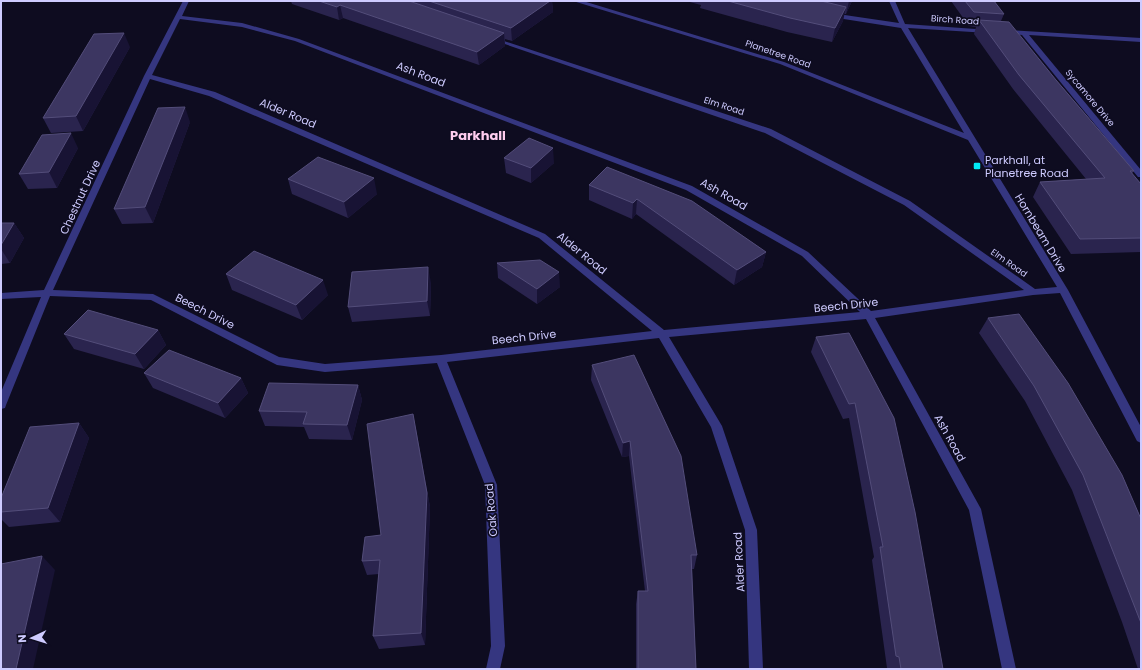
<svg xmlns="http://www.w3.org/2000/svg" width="1142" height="670" font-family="Poppins,sans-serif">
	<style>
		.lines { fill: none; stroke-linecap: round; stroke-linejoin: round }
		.minor { fill: #353680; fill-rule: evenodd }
		.wall { fill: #2a244e }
		.shaded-wall { fill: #181334 }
		.building { fill: #3c3661; stroke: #534d7a }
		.poi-dot { fill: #00eaf6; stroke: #0e0c20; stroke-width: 1.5 }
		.labels { text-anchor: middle; stroke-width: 3.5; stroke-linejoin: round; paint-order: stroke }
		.far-street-label { font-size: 9px; fill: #cecbff; stroke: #0e0c20 }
		.street-label { font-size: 11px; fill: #cecbff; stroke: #0e0c20 }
		.poi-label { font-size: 11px; fill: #cecbff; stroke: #0e0c20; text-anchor: start }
		.far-district-label { font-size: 13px; font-weight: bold; fill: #ffcdef; stroke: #0e0c20 }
	</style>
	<rect width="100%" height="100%" fill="#0e0c20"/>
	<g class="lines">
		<g class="minor">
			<path d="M183,1h6l-7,15 60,7 57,16 393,147 116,66 63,59 153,-21 -120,-85 -139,-72 -275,-94 5,-1 276,91 139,72 125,88 22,-2 -89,-147 -188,-76 -207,-63h10l201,61 180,71 -63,-105 -70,-11 -3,-2 3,-2 68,10 -10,-22h6l10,23 85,6v2l-2,1 -80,-5 160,262 73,137v16l-4,-2 -77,-148 -27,2 -158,23 106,191 35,160h-14l-33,-159 -103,-191 -197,18 53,89 35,104 6,139h-14l-4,-139 -34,-103 -52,-89 -212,24 50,123 8,161 -5,23h-14l5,-23 -6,-161 -48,-122 -112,9 -48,-7 -126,-65 -101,-4 -44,109 -1,3 -4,1v-17l40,-95 -40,2v-6l43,-3 100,-214zM180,19l62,8 53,14 391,149 116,66 58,56 -196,18 -119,-96 -330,-142 -63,-17zM150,79l59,17 330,142 113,93 -211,24 -116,9 -46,-7 -126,-63 -100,-4z"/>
			<path d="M1006,30l135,8v4l-112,-7 112,135v7h-3l-116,-142 -18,-2 -1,-1z"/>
		</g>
	</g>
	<g class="wall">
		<path d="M291,1h261l1,11 -41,29 -7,-2v7l-26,19 -136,-47 -4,2 -47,-16z"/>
		<path d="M686,1h166l-6,13h-2l-1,7 -11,21 -45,-10 -87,-24 1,-3z"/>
		<path d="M951,1h43l10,13 -3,7 55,59 78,91 -2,3 9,10v68l-70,2 -38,-57 7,-15 46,-3 -73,-90 -39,-55 2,-7 -7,-1z"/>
		<path d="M130,47l-47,84 -32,2 -8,-15z"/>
		<path d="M190,122l-37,101 -31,1 -8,-15z"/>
		<path d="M78,148l-21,40 -29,1 -9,-15z"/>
		<path d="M504,158l50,5 -23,20 -25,-10z"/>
		<path d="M607,167l159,85 -4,15 -28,18 -98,-71 -4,5 -43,-19v-15z"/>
		<path d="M288,179l89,15 -29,24 -56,-24z"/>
		<path d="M1,223h13l10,15 -14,25 -9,1z"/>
		<path d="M497,263l63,24 -23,17 -39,-26z"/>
		<path d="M226,274l102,21 -26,25 -70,-30z"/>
		<path d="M431,283l-1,33 -78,6 -4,-15z"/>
		<path d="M988,318l153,201v150h-3l-16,-47 -50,-132 -47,-89 -46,-68z"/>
		<path d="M158,330l8,15 -22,24 -70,-20 -10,-15z"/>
		<path d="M849,333l94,336h-53l-3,-1 -15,-108 2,-3 -25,-139 -6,1 -32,-67 5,-15z"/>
		<path d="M592,365l105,190 -3,14h-2l4,100h-60v-65l2,-13h7l-16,-135 -7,1 -31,-77z"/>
		<path d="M144,373l97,5 7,15 -23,25 -72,-30z"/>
		<path d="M358,385l4,15 -10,40 -43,-1 -5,-12 -39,-1 -6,-15z"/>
		<path d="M79,423l10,15 -29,84 -51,5 -8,-8v-21z"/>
		<path d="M416,429l14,78 -5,138 -46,4 -6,-13 6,-62 -12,1 -5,-14 19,-26z"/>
	</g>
	<g class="shaded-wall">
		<path d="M550,1h2l1,11 -41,29 -1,-13z"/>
		<path d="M849,1h3l-6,13z"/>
		<path d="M340,5l3,13 -4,2 -2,-13z"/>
		<path d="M846,7l-3,14 -11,21 3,-14z"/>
		<path d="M124,33l6,14 -47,84 -7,-15z"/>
		<path d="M504,33l1,13 -26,19 -2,-13z"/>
		<path d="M185,107l5,15 -37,101 -8,-16z"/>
		<path d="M71,133l7,15 -21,40 -8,-16z"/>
		<path d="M553,148l1,15 -23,20v-15z"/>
		<path d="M374,178l3,16 -29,24 -4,-16z"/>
		<path d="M637,199l-1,15 -4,5 1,-16z"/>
		<path d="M14,223l10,15 -14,25 -9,-14v-4z"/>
		<path d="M766,252l-4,15 -28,18 3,-15z"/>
		<path d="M428,267l3,16 -1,33 -3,-15z"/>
		<path d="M559,272l1,15 -23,17v-15z"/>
		<path d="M323,280l5,15 -26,25 -6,-15z"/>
		<path d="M158,330l8,15 -22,24 -9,-15z"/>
		<path d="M241,378l7,15 -23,25 -7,-15z"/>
		<path d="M358,385l4,15 -10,40 -5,-15z"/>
		<path d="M413,414l3,15 14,78 -5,138 -4,-12z"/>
		<path d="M79,423l10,15 -29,84 -12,-14z"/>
		<path d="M630,441l-1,15 -7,1 1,-14z"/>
		<path d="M42,556l13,14 -22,99h-17z"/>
	</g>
	<g class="building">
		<path d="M319,1h90l95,32 -27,19 -137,-47 -3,2z"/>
		<path d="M429,1h121l-39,27z"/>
		<path d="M728,1h93l25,6 -11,21 -45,-10z"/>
		<path d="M965,1h29l10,13 -30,-2z"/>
		<path d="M979,20l30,2 47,58 78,91h-4l11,13v54l-61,1 -40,-57 65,-4 -86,-103z"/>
		<path d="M124,33l-48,83 -33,2 51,-84z"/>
		<path d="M185,107l-40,100 -31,2 44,-101z"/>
		<path d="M71,133l-22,39 -30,2 23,-39z"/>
		<path d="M529,138l24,10 -22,20 -27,-10z"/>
		<path d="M318,157l56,21 -30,24 -56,-23z"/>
		<path d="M607,167l85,34 74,51 -29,18 -100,-71 -4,4 -44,-18z"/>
		<path d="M1,223h13l-13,22z"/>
		<path d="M254,251l69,29 -27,25 -70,-31z"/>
		<path d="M540,260l19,12 -22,17 -40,-26z"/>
		<path d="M428,267l-1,34 -79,6 4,-35z"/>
		<path d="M88,310l70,20 -23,24 -71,-20z"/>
		<path d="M1019,314l49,69 54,92 19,44v104l-58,-148 -49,-89 -46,-68z"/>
		<path d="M849,333l45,85 21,94 28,157h-42l-2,-12 -3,-1 -16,-109h3l-28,-144 -6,1 -33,-67z"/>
		<path d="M169,350l72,28 -23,25 -74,-30z"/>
		<path d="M634,355l47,101 16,99h-6l5,114h-58v-78h10l-18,-150 -7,2 -31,-78z"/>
		<path d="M269,383l89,2 -11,40 -44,-1 4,-12 -48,-1z"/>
		<path d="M413,414l14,79 -6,140 -48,3 7,-76 -18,1 3,-24 16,-2 -14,-111z"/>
		<path d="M79,423l-31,85 -47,4v-14l29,-71z"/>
		<path d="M42,556l-26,113h-15v-105z"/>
	</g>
	<rect class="poi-dot" x="973" y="162" width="8" height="8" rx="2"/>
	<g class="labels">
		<g class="far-street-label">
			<text transform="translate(955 20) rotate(4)" y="3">Birch Road</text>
			<text transform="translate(778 54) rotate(19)" y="3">Planetree Road</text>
			<text transform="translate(1090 98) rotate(50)" y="3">Sycamore Drive</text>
			<text transform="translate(724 106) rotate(18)" y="3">Elm Road</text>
			<text transform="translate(1009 263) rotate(35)" y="3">Elm Road</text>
		</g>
		<g class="street-label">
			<text transform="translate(421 74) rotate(21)" y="4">Ash Road</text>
			<text transform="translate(288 113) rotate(23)" y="4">Alder Road</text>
			<text transform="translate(724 194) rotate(30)" y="4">Ash Road</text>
			<text transform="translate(80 197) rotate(-65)" y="4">Chestnut Drive</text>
			<text transform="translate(1041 233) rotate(59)" y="4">Hornbeam Drive</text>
			<text transform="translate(582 253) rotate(39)" y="4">Alder Road</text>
			<text transform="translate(846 305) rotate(-6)" y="4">Beech Drive</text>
			<text transform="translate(205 311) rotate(27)" y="4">Beech Drive</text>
			<text transform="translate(524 337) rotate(-6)" y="4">Beech Drive</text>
			<text transform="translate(950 438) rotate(61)" y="4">Ash Road</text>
			<text transform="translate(491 510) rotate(-95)" y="4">Oak Road</text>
			<text transform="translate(739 562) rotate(-93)" y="4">Alder Road</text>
		</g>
		<g class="poi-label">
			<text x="985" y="164">Parkhall, at<tspan x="985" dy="13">Planetree Road</tspan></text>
		</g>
		<g class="far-district-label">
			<text x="478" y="140">Parkhall</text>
		</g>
	</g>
	<rect width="1142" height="670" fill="none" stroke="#cecbff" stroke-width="4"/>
	<g transform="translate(32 638) rotate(266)" stroke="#0e0c20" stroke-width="3" paint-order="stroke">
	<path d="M0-3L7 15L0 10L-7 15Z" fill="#cecbff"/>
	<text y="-6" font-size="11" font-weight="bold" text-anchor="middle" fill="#cecbff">N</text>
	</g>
</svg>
